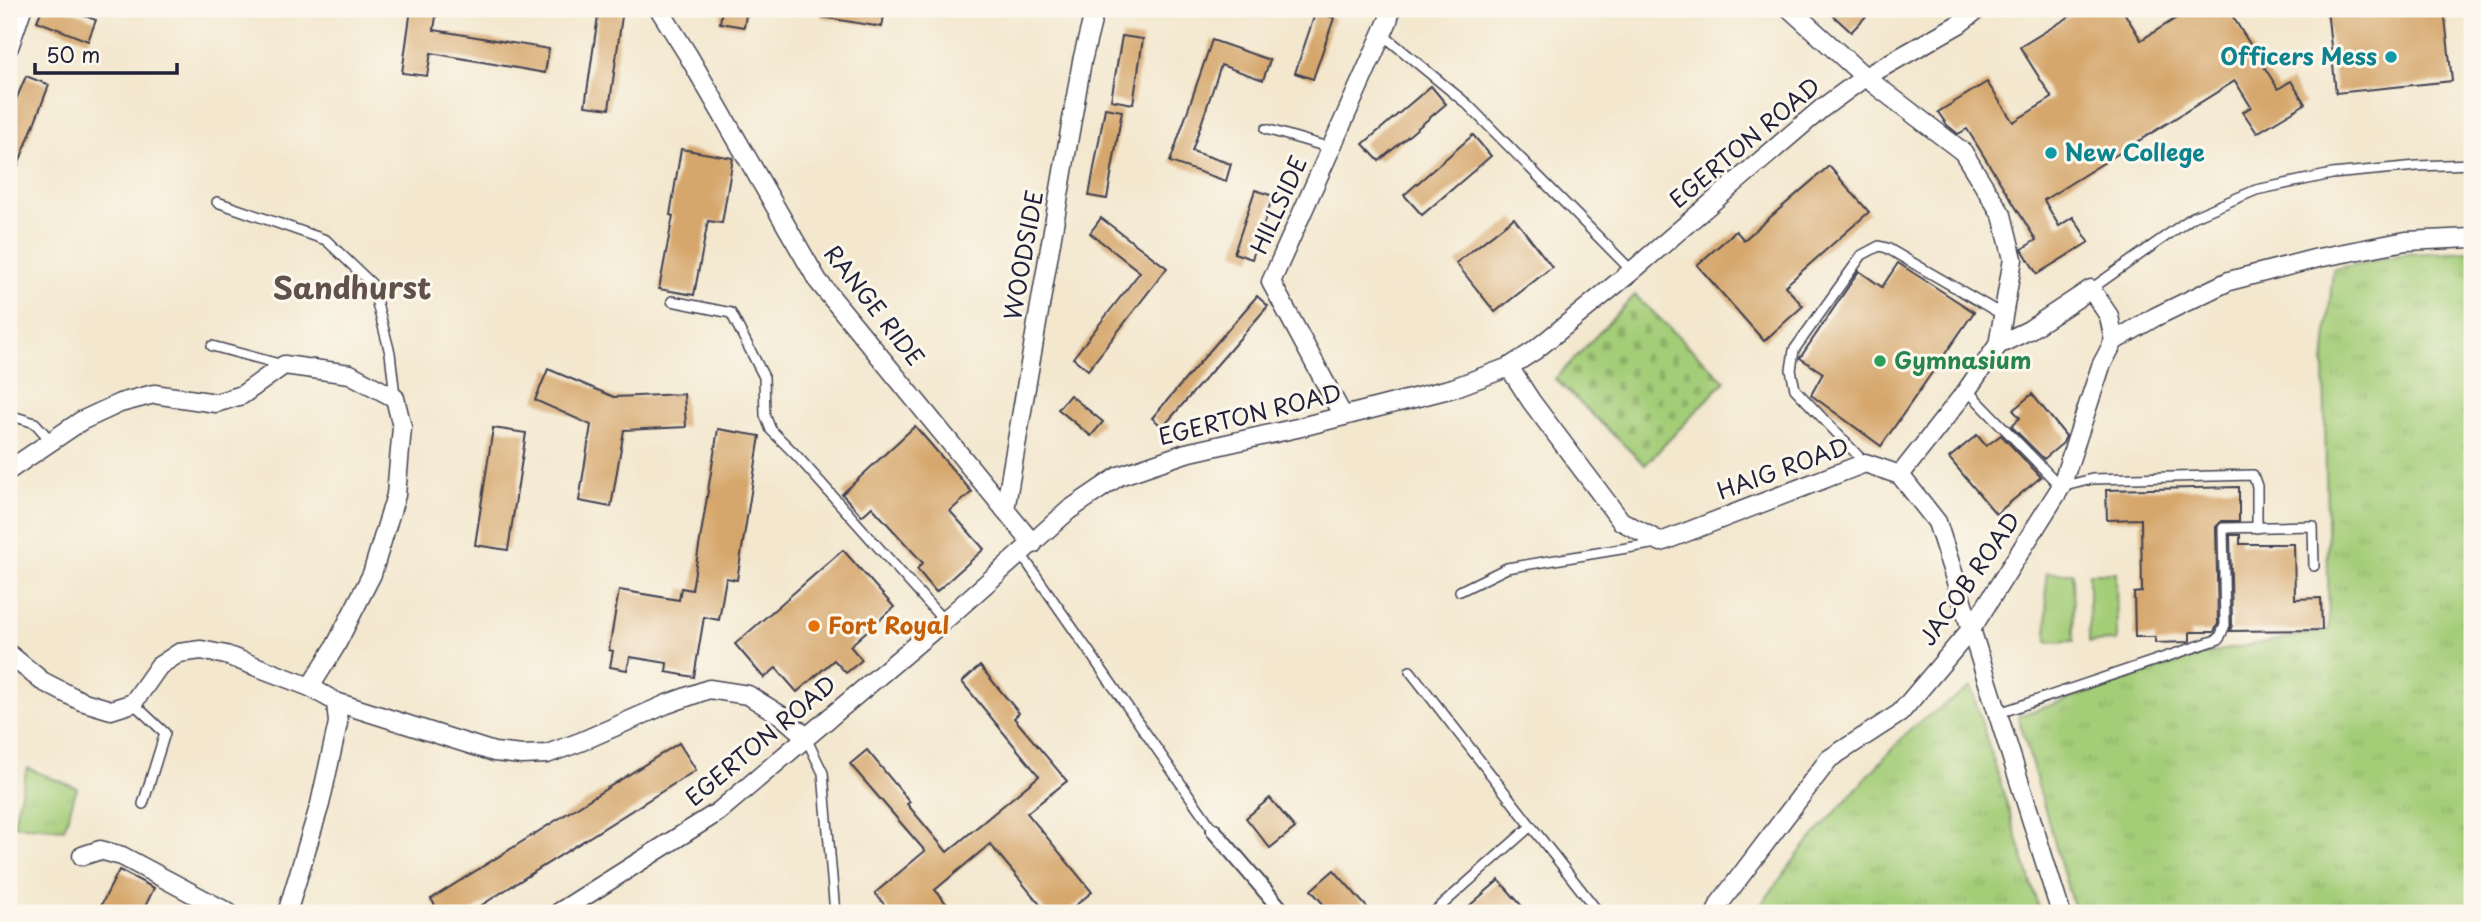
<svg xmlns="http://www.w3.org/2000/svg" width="2481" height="922" font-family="'Playpen Sans',sans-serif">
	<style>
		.green { fill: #a4cd78; stroke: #63785a; stroke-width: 2 }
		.cemetery { fill: url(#cemetery-stones); stroke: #63785a; stroke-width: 2 }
		.park { fill: url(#park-tufts); stroke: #63785a; stroke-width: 2 }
		.building { fill: #d6a76d }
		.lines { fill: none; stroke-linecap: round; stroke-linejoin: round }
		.service-casing { stroke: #414051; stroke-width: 12 }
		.pedestrian-casing { stroke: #414051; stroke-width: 18 }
		.minor-casing { stroke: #414051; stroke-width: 21 }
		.service { stroke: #fff; stroke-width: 9 }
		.pedestrian { stroke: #fff; stroke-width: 14 }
		.minor { stroke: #fff; stroke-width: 18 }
		.culture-dot { fill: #0f9aa8; stroke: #fbf7ec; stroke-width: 2.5 }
		.leisure-dot { fill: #2e9e5b; stroke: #fbf7ec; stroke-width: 2.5 }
		.food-dot { fill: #e8710a; stroke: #fbf7ec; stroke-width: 2.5 }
		.labels { text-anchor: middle; stroke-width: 6; stroke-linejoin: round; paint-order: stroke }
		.culture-label { font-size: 23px; font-weight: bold; fill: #0d838f; stroke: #fbf7ec; text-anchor: end }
		.street-label { font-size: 23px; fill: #22223b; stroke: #fbf7ec }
		.leisure-label { font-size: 23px; font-weight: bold; fill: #27864d; stroke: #fbf7ec; text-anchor: start }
		.food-label { font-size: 23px; font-weight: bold; fill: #c56008; stroke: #fbf7ec; text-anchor: start }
		.district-label { font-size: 30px; font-weight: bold; fill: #61514c; stroke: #fbf7ec }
	</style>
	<defs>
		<pattern id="cemetery-stones" width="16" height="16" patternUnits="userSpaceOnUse" patternTransform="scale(1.75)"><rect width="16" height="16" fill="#a4cd78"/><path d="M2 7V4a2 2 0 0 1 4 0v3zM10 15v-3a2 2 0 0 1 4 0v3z" fill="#8db069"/></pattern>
		<pattern id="park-tufts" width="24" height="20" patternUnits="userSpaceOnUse" patternTransform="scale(1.75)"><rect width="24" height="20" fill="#a4cd78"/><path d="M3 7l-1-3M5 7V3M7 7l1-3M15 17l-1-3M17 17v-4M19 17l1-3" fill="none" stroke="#8db069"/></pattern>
	</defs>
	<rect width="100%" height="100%" fill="#fbf7ec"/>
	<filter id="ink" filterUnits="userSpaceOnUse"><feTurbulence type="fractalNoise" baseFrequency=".0143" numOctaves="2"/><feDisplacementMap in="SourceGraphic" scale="14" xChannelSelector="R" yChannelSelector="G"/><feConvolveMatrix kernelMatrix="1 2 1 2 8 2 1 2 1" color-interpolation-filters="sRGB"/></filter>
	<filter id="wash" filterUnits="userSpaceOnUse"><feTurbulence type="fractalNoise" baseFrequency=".00686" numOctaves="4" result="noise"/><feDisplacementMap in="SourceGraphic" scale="28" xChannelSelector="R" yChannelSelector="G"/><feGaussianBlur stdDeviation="1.57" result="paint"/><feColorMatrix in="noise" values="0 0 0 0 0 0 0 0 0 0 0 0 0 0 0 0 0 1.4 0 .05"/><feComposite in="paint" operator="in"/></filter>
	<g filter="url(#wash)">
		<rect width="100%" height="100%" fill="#f3e7ce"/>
		<g class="green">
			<path d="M2046,573h27l1,68 -27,1z"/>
			<path d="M2089,573h27l1,68 -28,1z"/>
		</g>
		<path class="cemetery" d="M1635,295l90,86 -80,84 -90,-86z"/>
		<g class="park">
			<path d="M2472,251v662h-397l-57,-197 190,-63 121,-23 -5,-266 9,-95 73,-15z"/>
			<path d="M1971,687l69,226h-285l48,-65 109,-121z"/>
			<path d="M27,768l50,20 -13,41 -51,-4z"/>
		</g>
		<g id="blocks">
			<g class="building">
				<path d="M42,9h24l30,11 -8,21 -51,-20z"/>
				<path d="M411,9h26l-3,21 115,19 -4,24 -114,-20 -4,23 -25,-3z"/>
				<path d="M599,9h24l-14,100 -24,-3z"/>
				<path d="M722,9h25l-3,18 -24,-4z"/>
				<path d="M822,9h63l-3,18 -61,-10z"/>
				<path d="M1826,9h47l-22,23z"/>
				<path d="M2082,9h40l19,31 50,-31h37l50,80 13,-8 14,23 -48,29 -14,-21 8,-5 -16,-26 -191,119 15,26 14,-9 16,25 -52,32 -15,-25 14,-9 -69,-111 -9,5 -11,-9 -9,-13 49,-30 26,40 39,-24 -32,-51z"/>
				<path d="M2327,9h117l8,72 -116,12z"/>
				<path d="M1316,11l18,7 -21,61 -18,-6z"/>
				<path d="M1122,36l21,3 -10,65 -22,-4z"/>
				<path d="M1212,40l58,20 -7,20 -42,-15 -29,86 39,13 -5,17 -56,-19z"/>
				<path d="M26,76l23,9 -39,101 -1,-76 3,-9 3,1z"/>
				<path d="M1431,86l15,18 -67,57 -16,-17z"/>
				<path d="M1105,108l17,3 -15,88 -18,-3z"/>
				<path d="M1473,135l18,21 -69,59 -18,-20z"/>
				<path d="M681,149l52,9 -11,65 -14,-2 -14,74 -35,-6 14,-73 -3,-1z"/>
				<path d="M1829,166l40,46 -84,74 18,20 -39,35 -67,-76 39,-34 8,9z"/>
				<path d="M1255,190l18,6 -21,63 -18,-6z"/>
				<path d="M1101,218l66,50 -79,102 -15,-12 67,-86 -50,-39z"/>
				<path d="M1514,218l38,49 -57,45 -39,-49z"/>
				<path d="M1898,263l76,49 -93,134 -70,-51 12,-22 -23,-15 59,-87 23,16z"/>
				<path d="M1257,296l11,10 -105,121 -11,-9z"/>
				<path d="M548,369l66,28 70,-3 2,33 -62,3 -13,77 -32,-6 12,-76 -56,-25z"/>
				<path d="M2032,394l34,42 -3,7 -19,16 -33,-33 9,-8 -7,-8z"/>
				<path d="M1070,395l33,27 -12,14 -33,-27z"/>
				<path d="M915,426l57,66 -22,19 34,38 -48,43 -19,-23 6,-6 -51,-56 -10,9 -20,-22z"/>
				<path d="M493,428l33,5 -18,117 -33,-5z"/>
				<path d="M718,429l42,7 -23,144 -11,-2 -7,42 -15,-3 -10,60 -28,-5 1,-9 -37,-6 -3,13 -17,-3 3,-16 -4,-1 10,-60 60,10 2,-12 11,2z"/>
				<path d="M1977,435l9,11 15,-11 40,42 -45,37 -47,-56z"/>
				<path d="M2239,487v34h-17l-6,6 2,97 -4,8h-24v9l-2,1 -33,1v-6h-20l-1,-44 8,-1 -1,-73 -34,1 -1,-30z"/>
				<path d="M2230,535h10v9h54l1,55 26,-1 1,32 -92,1 2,-6z"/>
				<path d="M843,550l51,57 -44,39 12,14 -16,13 -12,-13 -37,32 -21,-24 -12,10 -29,-34z"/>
				<path d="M980,666l39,47 -5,5 53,63 -40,32 65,79 -26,21h-19l-57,-69 -55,46 19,23h-63l-16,-20 50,-42 -75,-87 17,-14 43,52 -3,2 40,48 92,-76 -77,-94z"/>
				<path d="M679,743l17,27 -227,143h-29l-9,-14z"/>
				<path d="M1270,798l25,30 -25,20 -24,-30z"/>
				<path d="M119,870l35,18 -12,25h-45z"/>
				<path d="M1334,870l38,43h-41l-20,-23z"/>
				<path d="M1499,880l29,33h-67z"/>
			</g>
		</g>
	</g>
	<g filter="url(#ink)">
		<use href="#blocks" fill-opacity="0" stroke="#414051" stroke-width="2"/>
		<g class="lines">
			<defs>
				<g id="service">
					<path d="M1382,34l85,70 165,167"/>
					<path d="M1266,129l65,19"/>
					<path d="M217,202l109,38 46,44 18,69 5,43"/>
					<path d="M2091,289l102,-72 63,-27 76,-16 85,-8 55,-2"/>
					<path d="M672,301l59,12 33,64 1,38 6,15 26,26 147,165"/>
					<path d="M212,346l71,19"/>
					<path d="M1967,390l94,97 31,-8 161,-4 4,11v42"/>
					<path d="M9,415l26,8 17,19"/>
					<path d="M1865,463l-70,-74 -4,-19 3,-20 68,-95 17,-9 8,2 116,67"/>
					<path d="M1021,554l193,277"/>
					<path d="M1460,591l47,-23 150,-25"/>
					<path d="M1410,671l189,242"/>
					<path d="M133,703l32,30 -22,71"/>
					<path d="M1999,713l220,-74 6,-14 -2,-97 90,-2 1,40"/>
					<path d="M806,738l17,35 12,140"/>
					<path d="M1433,913l98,-87"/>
				</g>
				<path id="pedestrian" d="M1214,831l70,82"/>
				<g id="minor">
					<path d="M659,9l29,46 130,226 215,263"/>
					<path d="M1790,9l75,68 98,75 39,63 11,44 -15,86 -31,45 -67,85"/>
					<path d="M9,47l13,-38"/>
					<path d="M2114,341l41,-24 74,-36 89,-23 88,-17 66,-3"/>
					<path d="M1509,367l22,34 90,120 40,21 204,-79 35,12 37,47 124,391"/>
					<path d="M1343,416l-72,-134 117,-261 3,-12"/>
					<path d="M9,470l72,-49 39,-18 34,-9 62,9 26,-8 42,-30 66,9 45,24 7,29 -6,68 -24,79 -37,73 -25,40"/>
					<path d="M1005,510l77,-449 13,-52"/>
					<path d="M9,654l33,27 39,20 30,9 22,-7 26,-37 20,-13 22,-3 25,5 84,32 26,15 158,50 28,3 25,-1 33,-12 87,-38 42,-15 39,6 34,21 23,20"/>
					<path d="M82,856l18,-6 22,6 107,57"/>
					<path d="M287,913l33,-109 18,-81 -2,-21"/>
					<path d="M558,913l160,-101 226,-191 125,-111 50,-34 67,-23 111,-25 156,-40 56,-21 25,-16 98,-80 189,-162 44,-32 94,-53 19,-15"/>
					<path d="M1716,913l4,-10 109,-144 71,-46 72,-85 89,-141 40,-121 13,-25 -5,-25 -18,-27 -62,41 -31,15"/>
				</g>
			</defs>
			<use href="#service" class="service-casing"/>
			<use href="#pedestrian" class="pedestrian-casing"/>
			<use href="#minor" class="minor-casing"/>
			<use href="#service" class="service"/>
			<use href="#pedestrian" class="pedestrian"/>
			<use href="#minor" class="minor"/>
		</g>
	</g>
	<g class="culture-dot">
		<circle cx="2391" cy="57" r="7"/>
		<circle cx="2051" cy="153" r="7"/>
	</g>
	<circle class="leisure-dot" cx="1880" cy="361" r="7"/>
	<circle class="food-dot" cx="814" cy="626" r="7"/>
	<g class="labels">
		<g class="culture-label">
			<text x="2377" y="65">Officers Mess</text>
			<text x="2065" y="161" text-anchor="start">New College</text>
		</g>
		<g class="street-label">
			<text transform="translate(1745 143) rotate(-40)" y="8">EGERTON ROAD</text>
			<text transform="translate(1279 205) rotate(-66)" y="8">HILLSIDE</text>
			<text transform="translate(1024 255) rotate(-80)" y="8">WOODSIDE</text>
			<text transform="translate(874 306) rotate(52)" y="8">RANGE RIDE</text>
			<text transform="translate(1250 415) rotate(-14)" y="8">EGERTON ROAD</text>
			<text transform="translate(1783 469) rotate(-20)" y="8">HAIG ROAD</text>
			<text transform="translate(1970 579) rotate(-55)" y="8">JACOB ROAD</text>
			<text transform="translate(761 741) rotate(-40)" y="8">EGERTON ROAD</text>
		</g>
		<g class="leisure-label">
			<text x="1894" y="369">Gymnasium</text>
		</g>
		<g class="food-label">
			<text x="828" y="634">Fort Royal</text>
		</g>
		<g class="district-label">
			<text x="352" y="299">Sandhurst</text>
		</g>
	</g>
	<rect width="2481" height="922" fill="none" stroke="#fbf7ec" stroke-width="35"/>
	<path d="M35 63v10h142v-10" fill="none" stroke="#22223b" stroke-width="3.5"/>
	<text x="46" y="63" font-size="21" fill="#22223b" stroke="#fbf7ec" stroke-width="5" paint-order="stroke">50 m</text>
</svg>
